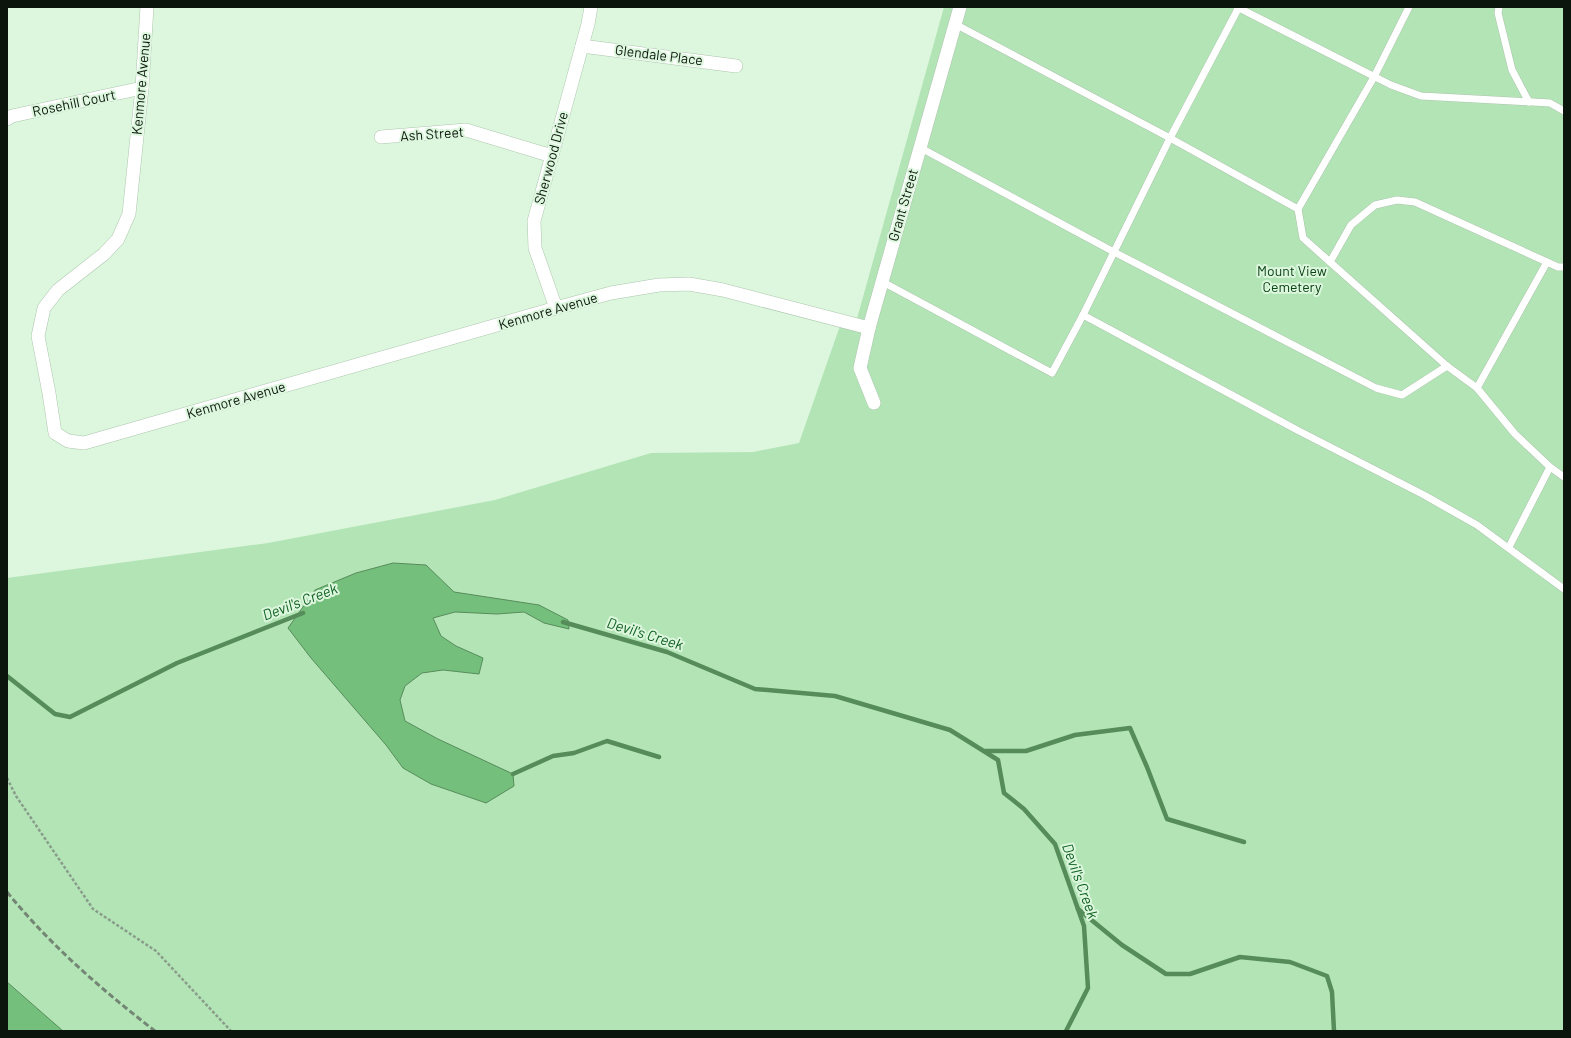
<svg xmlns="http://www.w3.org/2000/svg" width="1571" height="1038" font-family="Barlow,sans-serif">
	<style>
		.green { fill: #b3e4b6; fill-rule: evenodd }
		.water { fill: #75bf7c; stroke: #568c5a }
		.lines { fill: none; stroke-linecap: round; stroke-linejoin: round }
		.stream { stroke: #568c5a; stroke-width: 4.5 }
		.service-casing { stroke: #adc6ae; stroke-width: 8 }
		.minor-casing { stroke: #adc6ae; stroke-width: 14 }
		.path { stroke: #899d8a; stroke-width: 2.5; stroke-dasharray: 3 2; stroke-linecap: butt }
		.service { stroke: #fff; stroke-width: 7 }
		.minor { stroke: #fff; stroke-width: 13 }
		.rail { stroke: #748674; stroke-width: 3; stroke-dasharray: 6 3; stroke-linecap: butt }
		.labels { text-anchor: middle; stroke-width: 4; stroke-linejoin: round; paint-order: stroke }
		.street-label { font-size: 14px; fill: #0c150c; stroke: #dcf7dd }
		.park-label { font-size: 14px; fill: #0a4115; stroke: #dcf7dd }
		.water-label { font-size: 15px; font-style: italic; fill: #106022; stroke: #dcf7dd }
	</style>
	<rect width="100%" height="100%" fill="#dcf7dd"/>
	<path class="green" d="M944,7h620v1024h-1501l-56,-49v-404l261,-35 227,-43 156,-47 102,-1 46,-9 43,-123 14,2zM393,563l33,2 28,27 85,13 5,18 -20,-11 -27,2 -42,-2 -22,6 8,18 15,10 27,12 -4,16 -36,-4 -21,3 -17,13 -5,14 5,21 52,28 57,37 -29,17 -54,-19 -28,-16 -17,-23 -75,-87 -23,-30z"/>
	<g class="water">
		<path d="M393,563l33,2 28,27 85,13 29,15 1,9 -25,-6 -20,-11 -27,2 -42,-2 -22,6 8,18 15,10 27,12 -4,16 -36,-4 -21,3 -17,13 -5,14 5,21 33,18 75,35 1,12 -28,17 -55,-19 -28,-16 -17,-23 -75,-87 -23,-30 27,-38 41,-17z"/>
		<path d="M7,982l56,49h-56z"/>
	</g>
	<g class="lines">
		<g class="stream">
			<path d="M563,622l104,30 88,37 80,7 115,34 48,30 6,33 20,16 31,35 29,82 4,62 -22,43"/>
			<path d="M7,676l48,38 15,3 107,-54 126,-50"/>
			<path d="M985,751h41l49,-16 55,-7 17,39 20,52 77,23"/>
			<path d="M513,774l40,-18 21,-3 33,-12 52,16"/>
			<path d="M1078,909l44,36 44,29h24l50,-17 50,5 37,14 5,16 2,39"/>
		</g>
		<defs>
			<g id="service">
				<path d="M1237,7l154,78 30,11 129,7 14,8"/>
				<path d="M1499,7l-1,6 14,57 17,32"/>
				<path d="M955,24l215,114 128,71 5,29 144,128 30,22 38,46 35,33 14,10"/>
				<path d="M919,147l195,105 262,136 26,7 45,-29"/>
				<path d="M1298,209l76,-132 35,-70"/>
				<path d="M1330,262l21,-37 24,-20 22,-5 18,2 143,65h6"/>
				<path d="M881,281l171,92 31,-58 87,-177 69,-131"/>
				<path d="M1083,315l216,116 125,64 53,30 87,64"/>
				<path d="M1477,388l70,-126"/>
				<path d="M1509,547l41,-80"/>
			</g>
			<g id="minor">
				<path d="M147,7l-5,81 -13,126 -11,25 -14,15 -46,36 -14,18 -6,28 11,57 6,40 13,8 16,2 472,-135 55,-15 48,-8 30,-1 34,6 146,38"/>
				<path d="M582,46l154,20"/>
				<path d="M7,119l5,-3 130,-28"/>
				<path d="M381,137l85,-7 86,26"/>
				<path d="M556,308l-21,-60 -1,-27 54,-197 3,-17"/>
				<path d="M874,403l-14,-35 9,-40 91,-321"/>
			</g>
		</defs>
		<use href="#service" class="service-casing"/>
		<use href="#minor" class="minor-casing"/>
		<path class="path" d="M7,778l9,18 77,113 63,42 75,80"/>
		<use href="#service" class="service"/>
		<use href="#minor" class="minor"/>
		<path class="rail" d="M7,892c43,53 95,98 148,139"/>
	</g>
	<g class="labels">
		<g class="street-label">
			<text transform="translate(659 55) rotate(7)" y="5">Glendale Place</text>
			<text transform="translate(141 84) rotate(-85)" y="5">Kenmore Avenue</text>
			<text transform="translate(74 103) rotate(-12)" y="5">Rosehill Court</text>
			<text transform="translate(432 134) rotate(-4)" y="5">Ash Street</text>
			<text transform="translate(551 158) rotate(-75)" y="5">Sherwood Drive</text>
			<text transform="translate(903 205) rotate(-74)" y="5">Grant Street</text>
			<text transform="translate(548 311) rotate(-16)" y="5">Kenmore Avenue</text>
			<text transform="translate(236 400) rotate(-16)" y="5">Kenmore Avenue</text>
		</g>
		<g class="park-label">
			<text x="1292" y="276">Mount View<tspan x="1292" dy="16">Cemetery</tspan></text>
		</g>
		<g class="water-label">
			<text transform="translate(300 602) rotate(-21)" y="5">Devil's Creek</text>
			<text transform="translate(645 634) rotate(17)" y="5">Devil's Creek</text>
			<text transform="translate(1080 881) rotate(70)" y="5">Devil's Creek</text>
		</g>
	</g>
	<rect width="1571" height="1038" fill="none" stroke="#0c150c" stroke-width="16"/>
</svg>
